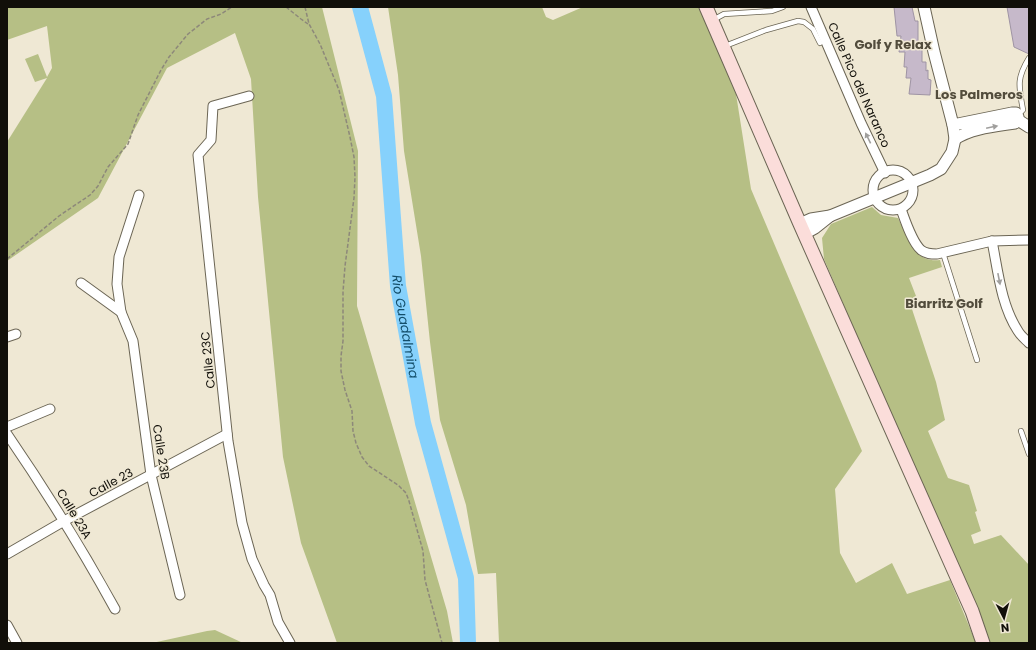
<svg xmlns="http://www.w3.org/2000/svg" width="1036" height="650" font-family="Poppins,sans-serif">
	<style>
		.green { fill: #b6bf85 }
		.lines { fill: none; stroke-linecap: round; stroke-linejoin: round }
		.river { stroke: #86d1fc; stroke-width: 16 }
		.building { fill: #c6b9ca; stroke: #9f94a4 }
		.service-casing { stroke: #6b6554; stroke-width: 6 }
		.minor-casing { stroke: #6b6554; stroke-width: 11 }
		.tertiary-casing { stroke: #6b6554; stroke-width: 13 }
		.secondary-casing { stroke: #6b6554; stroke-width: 15 }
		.path { stroke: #8d887a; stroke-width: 1.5; stroke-dasharray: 4 2; stroke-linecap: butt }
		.service { stroke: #fff; stroke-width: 4.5 }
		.minor { stroke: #fff; stroke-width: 9 }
		.tertiary { stroke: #fff; stroke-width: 11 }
		.secondary { stroke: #fbddda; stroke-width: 13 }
		.oneway { fill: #a09f9d }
		.labels { text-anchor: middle; stroke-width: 3; stroke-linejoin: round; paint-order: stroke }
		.street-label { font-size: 12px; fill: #110f09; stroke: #efe8d4 }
		.neighbourhood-label { font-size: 13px; font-weight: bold; fill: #524c3c; stroke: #efe8d4 }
		.water-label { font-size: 13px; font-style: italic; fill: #134e6a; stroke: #efe8d4 }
	</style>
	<rect width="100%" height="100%" fill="#efe8d4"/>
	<g class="green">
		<path d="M7,7h315l36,144 -1,155 90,305 6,32h-116l-36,-100 -18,-86 -25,-260 -7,-118 -16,-46 -68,35 -69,130 -91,63v-119l40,-64 -12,4 -10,-23 13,-5 9,23 5,-9 -5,-42 -40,14z"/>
		<path d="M388,7h154l4,10 7,3 30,-13h116l37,87 15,95 111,262 -27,38 5,64 16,30 36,-20 15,31 43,-14 26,63h-477l-3,-70 -18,1 -12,-69 -26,-85 -10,-78 -9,-86 -17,-105 -6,-76z"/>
		<path d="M872,207l9,8 17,3c11,21 15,45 42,42l2,7 -33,11 7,18 -7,4 27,82 9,38 -17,11 20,47 21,7 8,26 -2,1 6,19 -10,4 3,9 27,-9 28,30v78h-40l-165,-384 -2,-21 9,-14z"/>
		<path d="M215,630l28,13h-91l55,-12z"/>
	</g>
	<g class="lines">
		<path class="river" id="s1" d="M360,7l24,89 14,190 25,137 43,155 2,65"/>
	</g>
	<g class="building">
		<path d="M894,7h18l3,14h3v25h4v16h4v9l2,-1v9l3,1 -1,15 -21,-1 2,-16h-5l1,-11h-3l1,-15h-6l2,-16h-4z"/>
		<path d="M1007,7h22v47l-15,-7z"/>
	</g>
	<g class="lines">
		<defs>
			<g id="service">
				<path d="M713,20l11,-6 48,-3 11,-4"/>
				<path d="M725,46l41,-16 32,-9 6,1 9,7 7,14"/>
				<path d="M1018,115l5,-5c-4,-23 -7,-31 6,-52"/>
				<path d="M943,253l34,107"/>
				<path d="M1021,431l8,23"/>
			</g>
			<g id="minor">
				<path d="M811,7l50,116 24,50"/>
				<path d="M249,96l-36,10 -2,34 -13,15 30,286 14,82 10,36 12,26 6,10 8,27 12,21"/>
				<circle cx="893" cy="190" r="20"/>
				<path d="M901,209c4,11 11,33 20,41 5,4 10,4 16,4l55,-13 37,-1"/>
				<path d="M992,241c6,30 9,64 26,90 3,5 7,8 11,12"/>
				<path d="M81,283l40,29 12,29 18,134 29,120"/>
				<path d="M121,312l-4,-28 2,-27 20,-62"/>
				<path d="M7,337l9,-3"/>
				<path d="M7,427l43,-18"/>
				<path d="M7,434c39,57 75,115 108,175"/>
				<path d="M7,554l57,-33 163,-87"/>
				<path d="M7,625l10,18"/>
			</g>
			<g id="tertiary">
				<path d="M1018,120l11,7"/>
				<path d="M953,125l59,-12h4l2,4 -1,4 -2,2c-19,3 -44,5 -60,16"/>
				<path d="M800,224l11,-5 19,-3 100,-41 11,-6 11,-17 3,-13 -2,-14 -19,-73 -10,-45"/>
				<path d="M804,234l11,-6 15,-12"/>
			</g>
			<path id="secondary" d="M706,7l94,217 172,387 11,32"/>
		</defs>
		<use href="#service" class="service-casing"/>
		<use href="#minor" class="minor-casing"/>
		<use href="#tertiary" class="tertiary-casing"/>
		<use href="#secondary" class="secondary-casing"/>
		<g class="path">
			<path d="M286,7l15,12 7,5"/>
			<path d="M305,7l4,17 11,20 19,46 11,47 4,20 1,20 -1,21 -9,68 -2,26v49l-2,15v15l4,19 7,21 1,20 3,12 6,14 7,9 29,19 8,8 3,8 14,50 2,29 17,63"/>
			<path d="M7,259l52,-43 31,-21 8,-9 10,-19 20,-23 10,-29 23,-45 8,-13 19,-23 19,-15 14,-5 11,-7"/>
		</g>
		<use href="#service" class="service"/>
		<use href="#minor" class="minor"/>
		<use href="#tertiary" class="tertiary"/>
		<use href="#secondary" class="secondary"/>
	</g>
	<defs><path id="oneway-solid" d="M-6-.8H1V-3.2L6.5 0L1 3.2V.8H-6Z"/></defs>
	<g class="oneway">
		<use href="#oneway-solid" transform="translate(992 127) rotate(-12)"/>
		<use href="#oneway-solid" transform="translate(868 138) rotate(-116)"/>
		<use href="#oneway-solid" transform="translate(999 279) rotate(79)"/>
	</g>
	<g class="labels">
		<g class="street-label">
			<text transform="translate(859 85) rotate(66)" y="4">Calle Pico del Naranco</text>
			<text transform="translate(208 360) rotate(-96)" y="4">Calle 23C</text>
			<text transform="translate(161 452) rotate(81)" y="4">Calle 23B</text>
			<text transform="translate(111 483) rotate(-28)" y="4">Calle 23</text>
			<text transform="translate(74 514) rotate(59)" y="4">Calle 23A</text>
		</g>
		<g class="neighbourhood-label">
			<text x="893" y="49">Golf y Relax</text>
			<text x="979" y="99">Los Palmeros</text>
			<text x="944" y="308">Biarritz Golf</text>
		</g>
		<g class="water-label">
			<text dy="5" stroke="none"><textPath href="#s1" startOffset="324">Rio Guadalmina</textPath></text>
		</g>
	</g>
	<rect width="1036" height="650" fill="none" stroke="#110f09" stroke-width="16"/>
	<g transform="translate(1004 618) rotate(174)" stroke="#efe8d4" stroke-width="3" paint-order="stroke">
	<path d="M0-3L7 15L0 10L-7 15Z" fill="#110f09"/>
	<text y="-6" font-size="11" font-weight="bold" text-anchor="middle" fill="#110f09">N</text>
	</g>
</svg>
